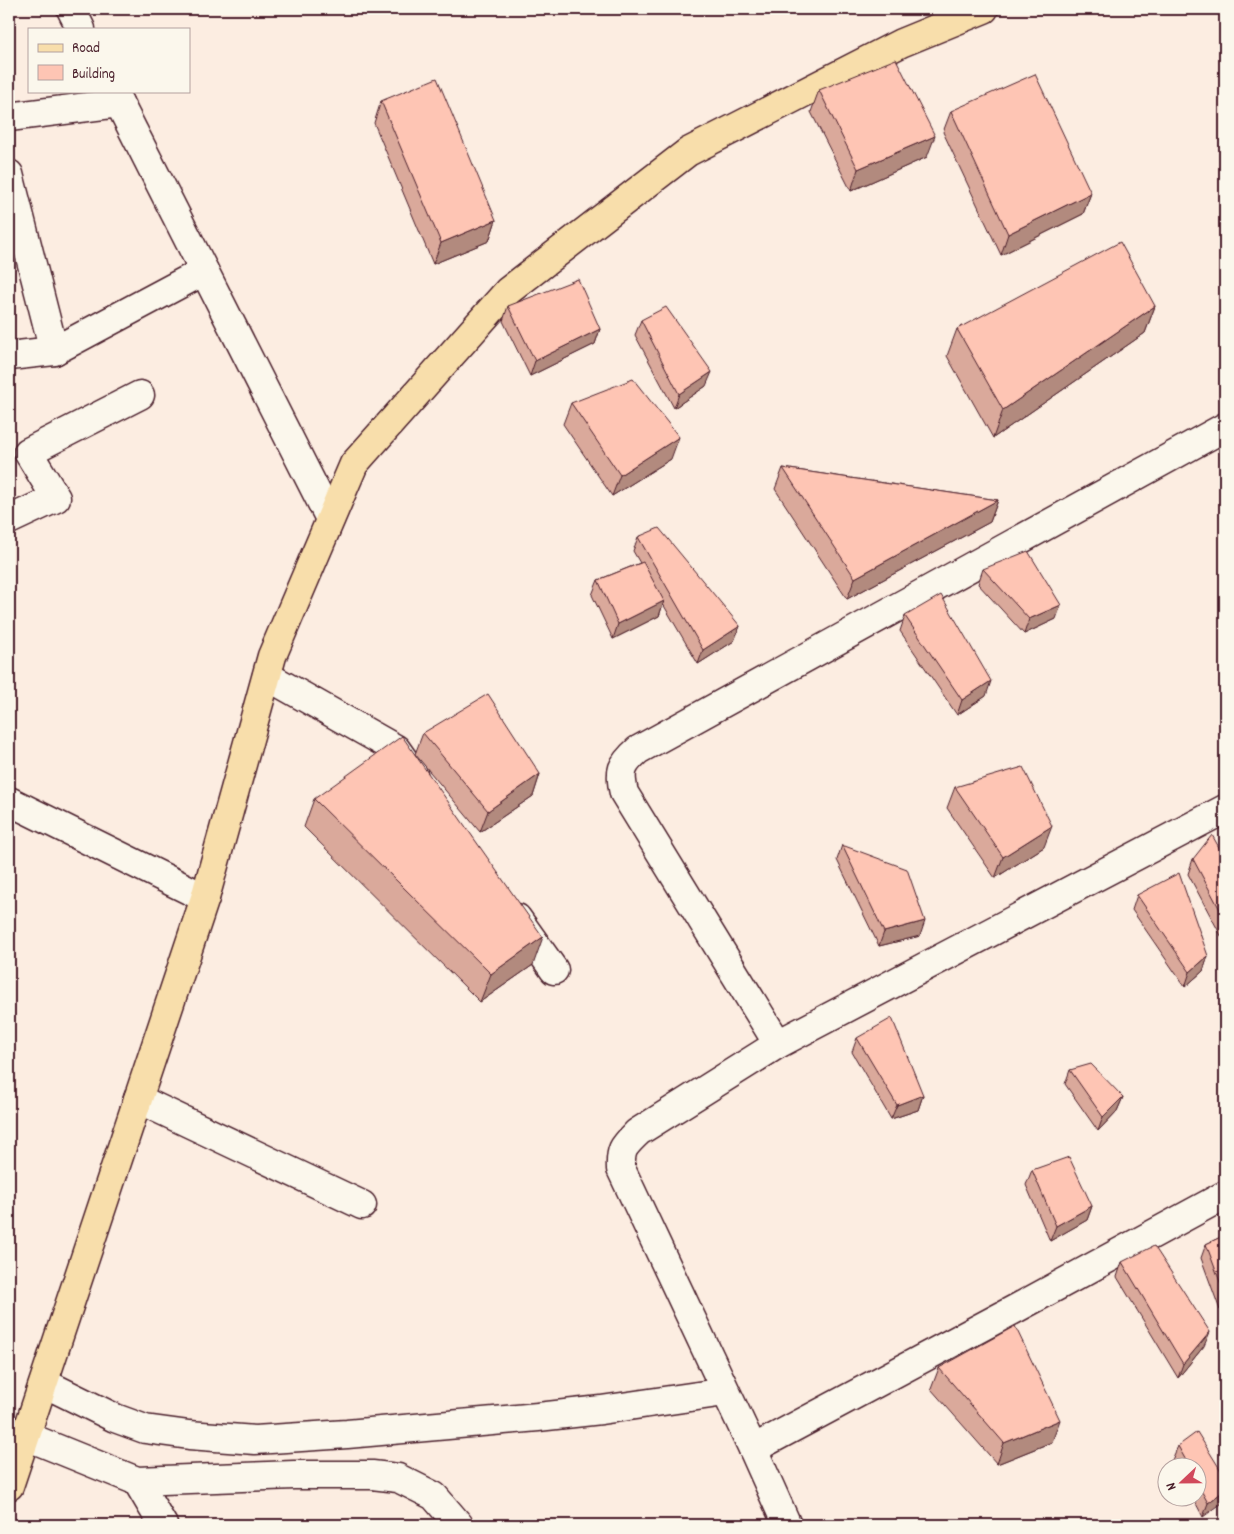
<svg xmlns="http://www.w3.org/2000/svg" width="1234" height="1534" font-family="Dekko,sans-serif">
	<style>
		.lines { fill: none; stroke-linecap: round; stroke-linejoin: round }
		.minor-casing { stroke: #4a1f2b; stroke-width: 31 }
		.major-casing { stroke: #4a1f2b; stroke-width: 31 }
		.minor { stroke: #fbf7ec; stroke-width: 28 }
		.major { stroke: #f8deab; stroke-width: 28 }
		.wall { fill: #daa99b; stroke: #4a1f2b }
		.shaded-wall { fill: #b28a7e; stroke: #4a1f2b }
		.building { fill: #fec5b4; stroke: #4a1f2b }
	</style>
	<rect width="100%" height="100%" fill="#fcede1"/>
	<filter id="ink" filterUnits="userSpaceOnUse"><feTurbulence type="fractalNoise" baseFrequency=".02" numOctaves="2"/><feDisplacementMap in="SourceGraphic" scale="10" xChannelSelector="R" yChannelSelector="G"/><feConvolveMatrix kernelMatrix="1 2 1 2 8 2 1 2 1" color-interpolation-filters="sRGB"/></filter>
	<g filter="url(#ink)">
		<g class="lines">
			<defs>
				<g id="minor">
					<path d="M71,9l10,20"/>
					<path d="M113,91l217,428"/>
					<path d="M9,117l110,-14"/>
					<path d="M9,174l45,177"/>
					<path d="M9,356l45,-5 150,-80"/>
					<path d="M9,520l47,-22 -28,-46 112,-57"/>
					<path d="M267,676l129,73 17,24"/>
					<path d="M9,801l196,97"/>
					<path d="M517,918l37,52"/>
					<path d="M778,1044l-154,-251c-5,-22 -3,-28 14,-43l587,-323"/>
					<path d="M138,1099l224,106"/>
					<path d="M44,1383l71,35 30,11 44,6 66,5 92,-6 191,-17 63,-7 124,-18"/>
					<path d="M26,1436l111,45 157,-6h78l26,3 36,18 25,29"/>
					<path d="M753,1449l264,-141 208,-113"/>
					<path d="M137,1481l26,44"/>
					<path d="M787,1525l-34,-76 -132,-280c-1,-21 3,-23 17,-37l140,-88 447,-235"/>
				</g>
				<path id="major" d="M9,1486l196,-588 67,-242 82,-192 154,-173 180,-139 213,-109 83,-34"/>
			</defs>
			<use href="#minor" class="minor-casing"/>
			<use href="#major" class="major-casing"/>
			<use href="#minor" class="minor"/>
			<use href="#major" class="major"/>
		</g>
		<g class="wall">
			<path d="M819,90l108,67 -76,34 -40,-79z"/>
			<path d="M381,101l115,119 -7,21 -56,23 -59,-141z"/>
			<path d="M951,111l140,82 -8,21 -82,41 -58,-123z"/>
			<path d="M508,306l92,23 -5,15 -65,32 -27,-55z"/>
			<path d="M1155,306l-10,27 -152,105 -46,-82 10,-27z"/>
			<path d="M641,320l65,66 -32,22 -39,-73z"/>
			<path d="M571,403l100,56 -59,37 -49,-72z"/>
			<path d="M783,468l215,32 -8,22 -143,77 -72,-110z"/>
			<path d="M638,537l102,89 -6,15 -36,23 -35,-60 -4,12 -46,23 -21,-44 6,-15 42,-17 -7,-12z"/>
			<path d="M983,569l73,50 -32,15 -46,-50z"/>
			<path d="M905,616l81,80 -29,19 -57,-84z"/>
			<path d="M423,733l117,41 -7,22 -53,36 -65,-78z"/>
			<path d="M955,787l89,60 -49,31 -48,-70z"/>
			<path d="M314,799l219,166 -53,37 -176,-175z"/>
			<path d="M842,845l78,91 -41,10 -42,-86z"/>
			<path d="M1225,858v85l-37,-69 5,-15z"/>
			<path d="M1137,895l71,61 -5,15 -18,16 -53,-77z"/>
			<path d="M857,1038l66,57 -5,15 -27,9 -39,-67z"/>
			<path d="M1070,1070l53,27 -6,14 -19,20 -33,-47z"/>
			<path d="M1032,1170l60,36 -5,14 -37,21 -24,-56z"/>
			<path d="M1225,1235v73l-5,2 -19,-52 5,-14z"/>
			<path d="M1122,1262l82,84 -26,32 -61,-101z"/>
			<path d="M939,1368l113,74 -55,22 -66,-75z"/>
			<path d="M1178,1446l47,31 -22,40 -11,-21h4v-30h-20l-4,-6z"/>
		</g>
		<g class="shaded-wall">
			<path d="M935,136l-8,21 -76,34 7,-22z"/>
			<path d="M1091,193l-8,21 -82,41 7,-21z"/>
			<path d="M496,220l-7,21 -56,23 8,-21z"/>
			<path d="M1155,306l-10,27 -152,105 10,-28z"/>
			<path d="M600,329l-5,15 -65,32 5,-15z"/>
			<path d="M712,372l-6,14 -32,22 5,-14z"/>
			<path d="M679,437l-8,22 -59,37 8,-21z"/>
			<path d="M998,500l-8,22 -143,77 8,-21z"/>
			<path d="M664,601l-5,15 -46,23 5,-15z"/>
			<path d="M1061,605l-5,14 -32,15 5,-15z"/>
			<path d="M740,626l-6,15 -36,23 5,-14z"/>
			<path d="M991,681l-5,15 -29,19 5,-15z"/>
			<path d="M540,774l-7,22 -53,36 8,-21z"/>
			<path d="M1052,826l-8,21 -49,31 8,-21z"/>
			<path d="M925,921l-5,15 -41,10 5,-14z"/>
			<path d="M543,937l-10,28 -53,37 11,-28z"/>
			<path d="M1208,956l-5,15 -18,16 5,-15z"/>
			<path d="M923,1095l-5,15 -27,9 6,-14z"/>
			<path d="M1123,1097l-6,14 -19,20 5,-14z"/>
			<path d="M1092,1206l-5,14 -37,21 6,-15z"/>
			<path d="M1225,1297v11l-5,2z"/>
			<path d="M1210,1332l-6,14 -26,32 5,-14z"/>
			<path d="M1060,1420l-8,22 -55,22 7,-21z"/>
			<path d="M1225,1490v11l-22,16 5,-14z"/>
		</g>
		<g class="building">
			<path d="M896,59l39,77 -77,33 -39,-79z"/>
			<path d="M1035,74l56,119 -83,41 -57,-123z"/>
			<path d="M437,78l59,142 -55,23 -60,-142z"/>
			<path d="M1120,242l35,64 -152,104 -46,-81z"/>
			<path d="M578,279l22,50 -65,32 -27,-55z"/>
			<path d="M666,307l46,65 -33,22 -38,-74z"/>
			<path d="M633,379l46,58 -59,38 -49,-72z"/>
			<path d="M783,468l215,32 -143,78z"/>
			<path d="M659,528l81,98 -37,24 -65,-113z"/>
			<path d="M1028,551l33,54 -32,14 -46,-50z"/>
			<path d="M643,562l21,39 -46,23 -20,-44z"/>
			<path d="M941,595l50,86 -29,19 -57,-84z"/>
			<path d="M488,694l52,80 -52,37 -65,-78z"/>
			<path d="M402,736l141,201 -52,37 -177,-175z"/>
			<path d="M1023,767l29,59 -49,31 -48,-70z"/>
			<path d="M1212,835l13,23v61l-32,-60z"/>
			<path d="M842,845l65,24 18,52 -41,11z"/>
			<path d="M1179,873l29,83 -18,16 -53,-77z"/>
			<path d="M892,1018l31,77 -26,10 -40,-67z"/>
			<path d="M1091,1064l32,33 -20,20 -33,-47z"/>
			<path d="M1069,1157l23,49 -36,20 -24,-56z"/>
			<path d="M1225,1235v60l-19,-51z"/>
			<path d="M1154,1246l56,86 -27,32 -61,-102z"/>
			<path d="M1015,1326l45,94 -56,23 -65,-75z"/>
			<path d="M1197,1432l28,45v13l-17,13 -12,-22v-15h-7l-11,-20z"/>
		</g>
	</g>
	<rect width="1234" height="1534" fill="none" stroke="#fbf7ec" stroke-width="30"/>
	<rect x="15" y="15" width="1204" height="1504" fill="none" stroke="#4a1f2b" stroke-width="2" filter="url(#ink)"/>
	<rect x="28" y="28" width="162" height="65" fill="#fbf7ec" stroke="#b4a19f"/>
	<rect x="38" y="44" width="25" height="8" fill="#f8deab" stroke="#b4a19f"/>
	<text x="72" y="52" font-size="15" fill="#4a1f2b">Road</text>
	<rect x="38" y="65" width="25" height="15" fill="#fec5b4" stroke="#b4a19f"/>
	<text x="72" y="78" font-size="15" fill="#4a1f2b">Building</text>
	<g transform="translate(1182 1482) rotate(248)"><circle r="24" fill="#fbf7ec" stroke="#b4a19f"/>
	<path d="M0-4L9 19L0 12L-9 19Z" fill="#d1495b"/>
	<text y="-8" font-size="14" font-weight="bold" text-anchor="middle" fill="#4a1f2b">N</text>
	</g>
</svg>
